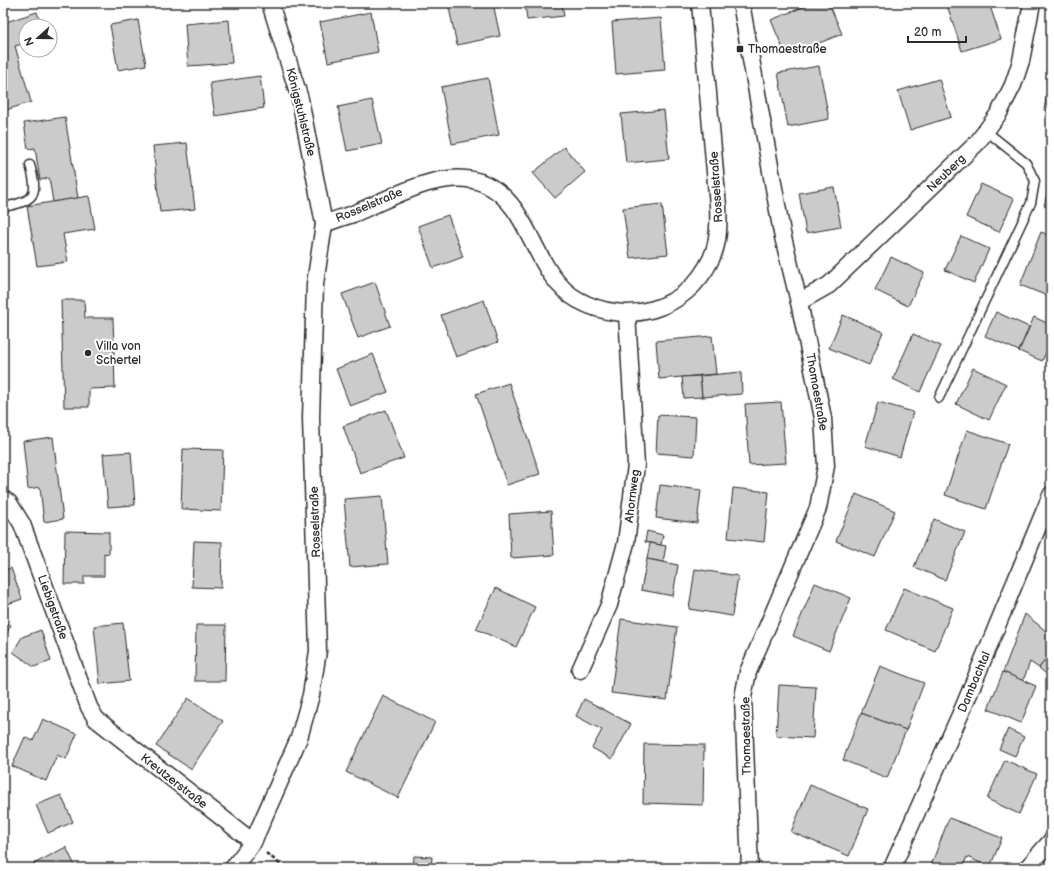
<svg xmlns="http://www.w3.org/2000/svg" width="1054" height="871" font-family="'Balsamiq Sans',sans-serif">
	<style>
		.building { fill: #cbcbcb; stroke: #2b2b2b }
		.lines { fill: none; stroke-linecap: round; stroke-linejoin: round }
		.service-casing { stroke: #2b2b2b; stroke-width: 11 }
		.minor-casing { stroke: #2b2b2b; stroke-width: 19 }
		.path { stroke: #2b2b2b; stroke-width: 2.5; stroke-dasharray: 4 3; stroke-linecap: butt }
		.service { stroke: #fff; stroke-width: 8 }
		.minor { stroke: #fff; stroke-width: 16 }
		.poi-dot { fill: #2b2b2b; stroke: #fff; stroke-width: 1.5 }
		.labels { text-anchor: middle; stroke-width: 4; stroke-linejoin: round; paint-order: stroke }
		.poi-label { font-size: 12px; fill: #2b2b2b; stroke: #fff; text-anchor: start }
		.street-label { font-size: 12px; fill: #2b2b2b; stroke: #fff }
	</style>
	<rect width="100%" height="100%" fill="#fff"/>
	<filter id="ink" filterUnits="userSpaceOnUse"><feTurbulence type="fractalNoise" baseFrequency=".025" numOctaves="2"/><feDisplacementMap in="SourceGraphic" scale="8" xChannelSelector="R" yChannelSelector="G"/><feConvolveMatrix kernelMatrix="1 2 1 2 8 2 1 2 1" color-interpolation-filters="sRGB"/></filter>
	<g filter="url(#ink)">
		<g class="building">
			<path d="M448,3h45l7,33 -43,9z"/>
			<path d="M525,3h37l2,13 -37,4z"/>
			<path d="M813,3h16l13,31 -56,22 -15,-36z"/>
			<path d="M955,3h34l12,36 -39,12 -15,-46z"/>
			<path d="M37,12l4,14h-15v17l-11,3 16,56 -28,9v-88z"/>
			<path d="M371,12l7,40 -50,10 -8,-40z"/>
			<path d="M661,18l4,52 -49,4 -4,-52z"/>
			<path d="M138,20l8,45 -28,5 -8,-45z"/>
			<path d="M229,20l3,43 -44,3 -3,-42z"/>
			<path d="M819,66l10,53 -41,8 -10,-54z"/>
			<path d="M1051,70v41l-7,-1z"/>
			<path d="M260,76l4,32 -49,8 -5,-33z"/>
			<path d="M488,78l11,57 -47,9 -11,-57z"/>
			<path d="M939,79l12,38 -41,13 -12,-39z"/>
			<path d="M372,100l10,44 -35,7 -9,-44z"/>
			<path d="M664,110l5,49 -43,4 -5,-49z"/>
			<path d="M65,117l13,81 -25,4 -4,-24 -9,2 -5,-32 -7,1 -4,-26z"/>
			<path d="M187,143l8,66 -35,3 -7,-66z"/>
			<path d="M564,147l21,25 -30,26 -22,-25z"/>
			<path d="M1051,178v30l-7,-2z"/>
			<path d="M981,184l33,15 -15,33 -33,-15z"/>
			<path d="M834,187l7,40 -35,6 -7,-40z"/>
			<path d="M89,196l6,33 -32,5 5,28 -31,4 -10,-60z"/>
			<path d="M662,204l6,50 -38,4 -7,-50z"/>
			<path d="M448,215l15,42 -30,11 -15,-42z"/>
			<path d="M1041,232l10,4 -1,61 -30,-12z"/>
			<path d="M961,236l28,13 -15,34 -29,-13z"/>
			<path d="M891,257l33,16 -16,33 -33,-16z"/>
			<path d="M375,282l15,44 -32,12 -16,-44z"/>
			<path d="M61,300h23l1,18h28l2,70 -26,1v18h-25z"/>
			<path d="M484,300l14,42 -42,15 -15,-42z"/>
			<path d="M996,312l33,15 -10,24 -34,-15z"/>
			<path d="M843,315l40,17 -14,33 -40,-17z"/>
			<path d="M1034,317l17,8v17l-9,19 -23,-10z"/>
			<path d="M913,334l28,12 -21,46 -27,-13z"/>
			<path d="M712,336l4,38 -57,5 -3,-38z"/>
			<path d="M373,354l15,38 -38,14 -14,-37z"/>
			<path d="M973,368l33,16 -17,36 -33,-16z"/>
			<path d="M741,372l1,22 -40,3 -2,-21z"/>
			<path d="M700,376l2,21 -18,1 -2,-21z"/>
			<path d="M509,383l31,91 -33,11 -31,-91z"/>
			<path d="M781,402l5,61 -37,2 -4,-61z"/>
			<path d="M878,402l35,10 -13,45 -35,-11z"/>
			<path d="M386,410l18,48 -44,15 -17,-47z"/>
			<path d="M658,415l38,2 -2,39 -38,-3z"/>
			<path d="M967,430l41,14 -22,65 -41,-14z"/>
			<path d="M53,437l10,82 -19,3 -4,-35 -12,2 -5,-48z"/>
			<path d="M183,449l40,1 -2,61 -40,-2z"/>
			<path d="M131,452l4,53 -27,2 -5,-53z"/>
			<path d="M660,485l41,5 -4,33 -41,-5z"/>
			<path d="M733,488l36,4 -5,50 -36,-4z"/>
			<path d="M856,494l39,17 -20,46 -39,-16z"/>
			<path d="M382,496l6,68 -38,3 -6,-68z"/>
			<path d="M551,511l3,44 -43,3 -2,-44z"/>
			<path d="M934,519l31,13 -20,48 -31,-13z"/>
			<path d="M65,531l44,1v22l-5,-1v23h-20v8h-20z"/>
			<path d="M647,531l16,4 -2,10 -16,-3z"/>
			<path d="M194,541l28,1 -1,46 -29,-1z"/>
			<path d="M650,543l16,3 -3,16 -16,-3z"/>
			<path d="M647,559l31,6 -5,31 -32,-6z"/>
			<path d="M11,568l11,31 -17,6 -2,-1v-33z"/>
			<path d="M695,569l43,7 -6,40 -43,-7z"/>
			<path d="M815,583l36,15 -22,53 -36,-15z"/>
			<path d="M496,588l39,19 -19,40 -40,-18z"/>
			<path d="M904,588l49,20 -18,43 -49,-21z"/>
			<path d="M1025,614l26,21v18l-12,15 -9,-6 -7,19 -20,-9z"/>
			<path d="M621,619l56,8 -10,73 -56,-7z"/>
			<path d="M3,620l8,5 -8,14z"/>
			<path d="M123,623l6,58 -29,3 -6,-58z"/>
			<path d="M196,625h30l-1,56h-30z"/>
			<path d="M41,630l10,31 -17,6 -21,-15 9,-15z"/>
			<path d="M1051,653v25l-12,-10z"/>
			<path d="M880,666l44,17 -18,47 -45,-17z"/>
			<path d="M1003,672l33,14 -15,37 -33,-14z"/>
			<path d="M779,685l37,2 -3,51 -37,-2z"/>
			<path d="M383,696l52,26 -37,76 -52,-26z"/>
			<path d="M188,698l35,23 -32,48 -35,-23z"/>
			<path d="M584,699l47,25 -19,35 -20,-11 10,-18 -26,-14z"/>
			<path d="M861,713l45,17 -19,48 -44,-18z"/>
			<path d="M43,719l34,15 -11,25 -9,-4 -11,26 -34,-15 13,-29 8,4z"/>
			<path d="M1008,729l16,8 -9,19 -16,-7z"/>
			<path d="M644,744l60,1 -1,60 -60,-2z"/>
			<path d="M1005,760l32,14 -18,40 -32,-15z"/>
			<path d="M810,785l58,24 -19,47 -58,-24z"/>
			<path d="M61,795l12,27 -25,11 -12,-28z"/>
			<path d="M949,818l53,20 -12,29 -23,-10 -5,11h-32z"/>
			<path d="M66,847l10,21h-50z"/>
			<path d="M414,856l18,1 -1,11h-18z"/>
		</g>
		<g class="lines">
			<defs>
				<g id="service">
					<path d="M3,207c32,-6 36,-11 27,-42"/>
					<path d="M939,398l92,-195 4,-22 -9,-18 -40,-32"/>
				</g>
				<g id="minor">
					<path d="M741,3l41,230 17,69 24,116 3,48 -8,42 -70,164 -5,25 7,171"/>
					<path d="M324,224c10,-4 20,-7 29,-10 37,-15 92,-49 132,-30 48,22 47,90 93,116 49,27 108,11 133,-41 8,-16 8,-35 7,-53l-18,-203"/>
					<path d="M799,302l30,-17 148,-142 22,-30 14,-28 8,-24 11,-58"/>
					<path d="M3,499l6,4 13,21 67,183 7,12 157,123"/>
					<path d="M580,670l29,-65 17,-62 10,-78 -9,-151"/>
					<path d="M233,868l20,-26 46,-104 12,-43 7,-44 -7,-233 4,-134 9,-60 -24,-125 -30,-96"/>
					<path d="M892,868l72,-162 87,-211"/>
					<path d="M1027,868l24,-27"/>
				</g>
			</defs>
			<use href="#service" class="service-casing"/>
			<use href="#minor" class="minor-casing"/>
			<path class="path" d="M266,853l19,15"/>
			<use href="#service" class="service"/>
			<use href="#minor" class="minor"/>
		</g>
	</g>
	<g class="poi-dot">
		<rect x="736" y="45" width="8" height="8" rx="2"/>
		<circle cx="88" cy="353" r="4"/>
	</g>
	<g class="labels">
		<g class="poi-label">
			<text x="748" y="53">Thomaestraße</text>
			<text x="96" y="350">Villa von<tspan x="96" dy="14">Schertel</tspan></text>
		</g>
		<g class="street-label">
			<text transform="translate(301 112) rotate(76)" y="4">Königstuhlstraße</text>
			<text transform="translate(946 173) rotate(-44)" y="4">Neuberg</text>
			<text transform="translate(716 187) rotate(-94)" y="4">Rosselstraße</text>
			<text transform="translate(369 205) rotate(-23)" y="4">Rosselstraße</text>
			<text transform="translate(817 392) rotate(80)" y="4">Thomaestraße</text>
			<text transform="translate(632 496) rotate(-83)" y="4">Ahornweg</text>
			<text transform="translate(315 522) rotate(-92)" y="4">Rosselstraße</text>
			<text transform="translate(53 607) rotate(70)" y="4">Liebigstraße</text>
			<text transform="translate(974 682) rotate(-67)" y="4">Dambachtal</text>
			<text transform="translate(746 736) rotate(-91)" y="4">Thomaestraße</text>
			<text transform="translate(174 781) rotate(38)" y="4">Kreutzerstraße</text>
		</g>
	</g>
	<rect width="1054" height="871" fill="none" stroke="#fff" stroke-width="16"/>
	<rect x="8" y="8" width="1038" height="855" fill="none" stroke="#2b2b2b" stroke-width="1.5" filter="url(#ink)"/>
	<g transform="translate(38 38) rotate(249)"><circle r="19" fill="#ffffff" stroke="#aaaaaa"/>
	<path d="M0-3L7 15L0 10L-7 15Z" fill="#2b2b2b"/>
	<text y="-6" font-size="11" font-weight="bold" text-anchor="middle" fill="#2b2b2b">N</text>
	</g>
	<path d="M908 36v6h58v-6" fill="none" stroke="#2b2b2b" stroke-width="2"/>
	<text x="914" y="36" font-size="12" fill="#2b2b2b" stroke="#ffffff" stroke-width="3" paint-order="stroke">20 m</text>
</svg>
